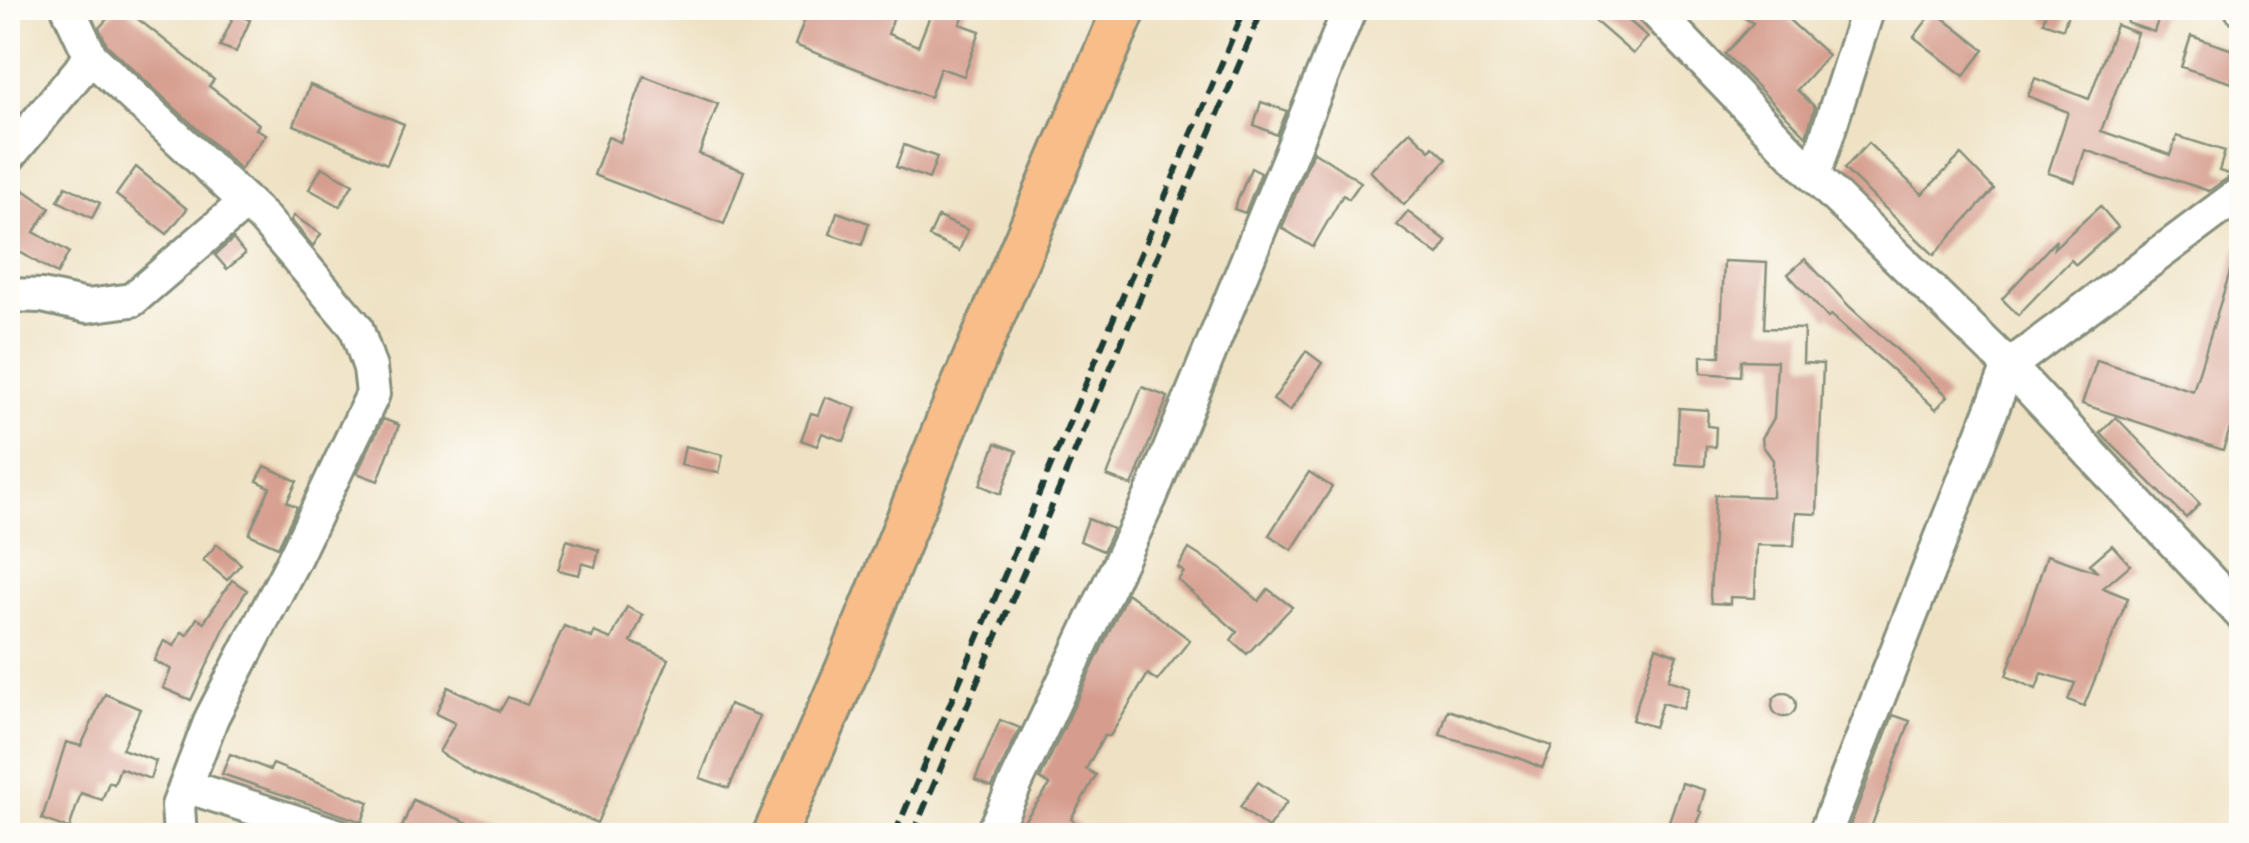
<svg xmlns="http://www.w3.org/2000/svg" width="2249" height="843" font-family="Cardo,serif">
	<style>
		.building { fill: #d69d8e }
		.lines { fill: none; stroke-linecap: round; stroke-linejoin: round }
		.minor-casing { stroke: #87907c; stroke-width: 38 }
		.major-casing { stroke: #87907c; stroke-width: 48 }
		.minor { stroke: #fff; stroke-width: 32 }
		.major { stroke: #f8bd88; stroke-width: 42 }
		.rail { stroke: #1f3d34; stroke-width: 6; stroke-dasharray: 15 8; stroke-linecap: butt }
	</style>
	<rect width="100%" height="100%" fill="#fdfcf7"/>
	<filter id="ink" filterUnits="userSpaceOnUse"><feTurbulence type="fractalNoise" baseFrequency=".01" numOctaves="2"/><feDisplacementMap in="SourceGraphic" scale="20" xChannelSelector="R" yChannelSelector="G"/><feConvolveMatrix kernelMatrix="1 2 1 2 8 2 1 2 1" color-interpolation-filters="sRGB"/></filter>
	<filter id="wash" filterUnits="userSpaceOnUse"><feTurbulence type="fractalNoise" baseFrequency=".0048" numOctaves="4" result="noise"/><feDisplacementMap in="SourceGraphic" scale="40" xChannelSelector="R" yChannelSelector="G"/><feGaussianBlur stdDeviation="2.25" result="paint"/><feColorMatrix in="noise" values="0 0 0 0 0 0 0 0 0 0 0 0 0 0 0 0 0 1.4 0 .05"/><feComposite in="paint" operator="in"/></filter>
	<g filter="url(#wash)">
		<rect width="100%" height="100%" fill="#efe2c4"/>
		<g id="blocks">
			<g class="building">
				<path d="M117,8h7l76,60 14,12 -5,6 50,38 -3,5 10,5 -26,35 -133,-124 -8,-17z"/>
				<path d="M809,8h88l-9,26 30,12 15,-38h34l-7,16 20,7 -16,45 -24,-8 -10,29 -135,-52z"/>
				<path d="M1580,8h34l34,29 -15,17z"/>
				<path d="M1728,8h70l-9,12 39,35 -31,35 18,17 -9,29 -81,-82 28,-31z"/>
				<path d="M2047,8h23l-7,21 -20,-7z"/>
				<path d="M2132,8l29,3 -7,21 -27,-9z"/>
				<path d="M1934,11l50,39 -20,26 -50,-39z"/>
				<path d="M235,13l15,7 -14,32 -16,-6z"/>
				<path d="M2116,25l21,8 -36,98 69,24 7,-19 48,15 -6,20 13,4 -23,16 -124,-41 -10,32 -27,-9 20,-61 -40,-16 7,-18 54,21z"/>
				<path d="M2191,36l51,17v33l-61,-19z"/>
				<path d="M644,76l74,28 -19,50 45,17 -20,53 -130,-49 14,-38 12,5z"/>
				<path d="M310,85l94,39 -17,40 -93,-39z"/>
				<path d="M1261,102l26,9 -10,24 -23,-10z"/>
				<path d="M1410,131l20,19 3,-4 14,13 -43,46 -34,-34z"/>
				<path d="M1868,143l54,51 39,-39 33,34 -60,66 -90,-86z"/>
				<path d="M904,145l33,12 -8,22 -33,-12z"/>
				<path d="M1313,151l48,31 -12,17 -6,-4 -30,52 -31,-19z"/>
				<path d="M136,167l51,42 -20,25 -51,-39z"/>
				<path d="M322,167l31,17 -13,22 -31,-17z"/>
				<path d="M1251,168l10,5 -16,40 -11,-4z"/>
				<path d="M66,186l34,17 -8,15 -34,-17z"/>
				<path d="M24,190l26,18 -16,24 35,20 -12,22 -49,-29v-31z"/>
				<path d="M2100,206l18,21 -42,38 -5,-5 -53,55 -16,-16 54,-59 -2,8z"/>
				<path d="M837,212l32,11 -7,22 -32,-11z"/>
				<path d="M1408,212l39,30 -9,13 -41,-30z"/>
				<path d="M294,216l27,18 -8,12 -22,-26z"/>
				<path d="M938,217l30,13 -9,21 -30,-14z"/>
				<path d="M233,239l12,15 -18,15 -12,-14z"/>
				<path d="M2238,246l4,1v146l-19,57 -141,-46 15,-44 96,31z"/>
				<path d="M1805,259l45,48 98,89 -12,13 -105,-94 -3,3 -40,-44z"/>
				<path d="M1724,261l43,2 -3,65 40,1 -1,34 20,1 -6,150 -21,-1 -2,33 -37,-1 -2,53 -25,-1v7l-19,-1 -1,-7 5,-101 57,2 1,-37 -10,-14 -1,-8 12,-20 3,-57 -36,-1 -1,16 -39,-3v-17h19z"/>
				<path d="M1306,351l16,12 -32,48 -17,-11z"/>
				<path d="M1142,387l26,10 -36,89 -25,-10z"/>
				<path d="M825,397l31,11 -12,33 -22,-8 -5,13 -16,-6 10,-27 7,2z"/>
				<path d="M1679,408l29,2 -1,16 9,1 -1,20 -9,-1 -1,20 -29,-2z"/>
				<path d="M2116,417l84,87 -14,14 -86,-85z"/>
				<path d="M383,419l16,6 -21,56 -21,-8z"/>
				<path d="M996,443l21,8 -16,43 -21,-9z"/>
				<path d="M685,446l38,9 -4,18 -38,-8z"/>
				<path d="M265,466l32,15 -10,21 10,5 -19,40 -29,-13 21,-47 -13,-6z"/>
				<path d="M1309,472l23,15 -40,63 -23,-15z"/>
				<path d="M1088,519l25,10 -10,22 -23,-10z"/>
				<path d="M567,540l32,10 -4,17 -13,-4 -3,12 -21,-5z"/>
				<path d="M217,544l24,20 -14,16 -24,-20z"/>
				<path d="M2112,545l18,20 -27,23 25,10 -44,108 -16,-6 7,-17 -33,-10 -6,16 -30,-13 41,-121 51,17 -8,-8z"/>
				<path d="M1189,549l33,21 37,31 9,-12 24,18 -45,47 -16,-14 6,-8 -59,-52 6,-8 -6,-4z"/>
				<path d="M232,580l15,10 -19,30 -37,80 -28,-12 8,-19 -17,-8 10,-20 10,5 8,-14 5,3 10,-17 7,4z"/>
				<path d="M1127,593l63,47 -33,41 -9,-7 -38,62h-6l-18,33 10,6 -25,44 21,17h-79l37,-51 -10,-6z"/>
				<path d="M627,607l16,8 -12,27 38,17 -72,164 -124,-50 -34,-21 16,-29 -19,-9 12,-27 52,24 8,-14 19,8 37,-79 28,12 2,-6 17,7z"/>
				<path d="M1656,647l21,8 -9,25 22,7 -7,22 -21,-6 -8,24 -22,-7z"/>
				<circle cx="1784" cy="705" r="12"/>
				<path d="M105,694l35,15 -18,40 34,12 -6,18 -30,-11 -6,16 -5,-2 -7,18 -21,-7 -12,36 -27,-10 24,-77 15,4z"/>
				<path d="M729,704l31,12 -31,72 -29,-10z"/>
				<path d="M1448,710l104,36 -10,22 -23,-10 -79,-23z"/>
				<path d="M1893,715l17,6 -42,115h-22z"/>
				<path d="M1000,720l20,8 -28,59 -17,-7z"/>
				<path d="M230,754l40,16 3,-6 96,38 -7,20 -140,-48z"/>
				<path d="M1258,782l29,20 -19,26 -28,-21z"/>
				<path d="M1682,783l23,7 -6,21 3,1 -10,24h-28z"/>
				<path d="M413,800l85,35v1h-75l-21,-9z"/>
			</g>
		</g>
	</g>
	<g filter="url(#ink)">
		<use href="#blocks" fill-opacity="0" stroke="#87907c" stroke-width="2.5"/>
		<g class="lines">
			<defs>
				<g id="minor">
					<path d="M68,8l23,49 173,162 92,108 14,41 3,26 -79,165 -82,158 -34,89 2,30"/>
					<path d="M1652,8l162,168 195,190 233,249"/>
					<path d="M2241,8h1"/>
					<path d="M8,157l83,-100"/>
					<path d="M1814,176l54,-168"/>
					<path d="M8,295l34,1 45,10 45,-6 114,-98"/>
					<path d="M186,786l153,50"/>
					<path d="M991,836l159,-338 200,-490"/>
					<path d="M1824,836l185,-470 233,-174"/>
				</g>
				<path id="major" d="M774,836l73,-166 101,-249 177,-413"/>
			</defs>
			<use href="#minor" class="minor-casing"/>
			<use href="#major" class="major-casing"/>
			<use href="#minor" class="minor"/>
			<use href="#major" class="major"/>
			<g class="rail">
				<path d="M894,836l351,-828"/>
				<path d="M912,836l351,-828"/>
			</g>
		</g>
	</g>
	<rect width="2249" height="843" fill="none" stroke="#fdfcf7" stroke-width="40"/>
</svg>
